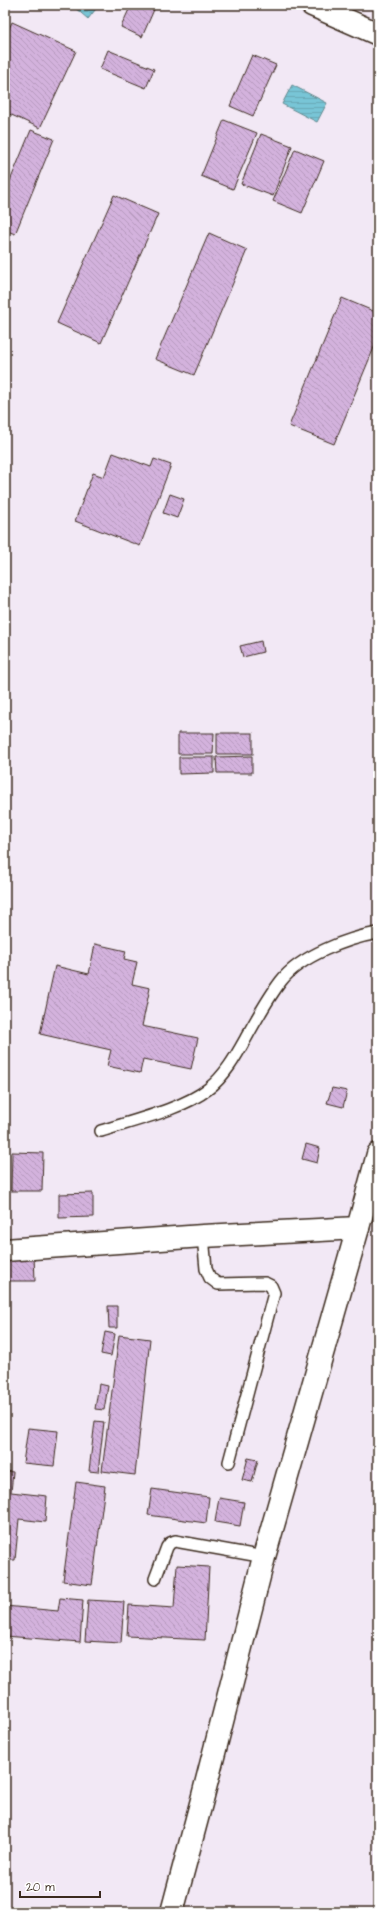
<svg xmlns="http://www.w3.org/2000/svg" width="383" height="1917" font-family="'Architects Daughter',sans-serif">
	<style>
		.water { fill: url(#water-rules); stroke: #60878c }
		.building { fill: url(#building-back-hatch); stroke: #3b2a1e }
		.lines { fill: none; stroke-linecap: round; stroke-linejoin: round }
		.service-casing { stroke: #3b2a1e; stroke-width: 14 }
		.minor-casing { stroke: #3b2a1e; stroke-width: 25 }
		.service { stroke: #fff; stroke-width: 11 }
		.minor { stroke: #fff; stroke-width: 22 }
	</style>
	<defs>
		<pattern id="water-rules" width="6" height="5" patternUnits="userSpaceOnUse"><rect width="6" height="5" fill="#78c5d6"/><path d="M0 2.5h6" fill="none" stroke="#69a9b7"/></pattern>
		<pattern id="building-back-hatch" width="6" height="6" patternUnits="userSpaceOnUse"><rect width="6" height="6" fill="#d3b2dd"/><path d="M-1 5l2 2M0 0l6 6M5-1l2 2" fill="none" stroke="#b699bd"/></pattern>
	</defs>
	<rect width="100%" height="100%" fill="#f2e8f5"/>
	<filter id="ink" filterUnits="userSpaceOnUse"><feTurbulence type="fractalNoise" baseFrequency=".025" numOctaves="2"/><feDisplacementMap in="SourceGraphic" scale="8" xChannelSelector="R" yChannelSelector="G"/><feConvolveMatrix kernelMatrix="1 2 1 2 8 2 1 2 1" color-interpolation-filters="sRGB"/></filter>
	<g filter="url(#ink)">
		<g class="water">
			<path d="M76,5h23l-11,14 -14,-12z"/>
			<path d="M292,85l35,18 -10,19 -35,-18z"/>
		</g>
		<g class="building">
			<path d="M131,5h25l-14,32 -21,-10z"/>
			<path d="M12,22l64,29 -36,77 -35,-16v-74z"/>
			<path d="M108,50l46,19 -8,19 -46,-19z"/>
			<path d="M252,55l24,10 -23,51 -23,-10z"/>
			<path d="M224,120l33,13 -24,56 -32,-13z"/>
			<path d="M31,130l23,9 -39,95 -10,-4v-37z"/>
			<path d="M261,134l31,12 -19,50 -32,-12z"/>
			<path d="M295,149l29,12 -22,52 -29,-12z"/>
			<path d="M114,195l44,19 -57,129 -44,-20z"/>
			<path d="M209,233l38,17 -53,125 -39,-16z"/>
			<path d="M342,298l36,15v25l-44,106 -45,-18z"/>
			<path d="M113,453l38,14 3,-8 17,6 -31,81 -65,-25 18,-48 11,4z"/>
			<path d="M170,494l14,5 -7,19 -14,-5z"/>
			<path d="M261,641l2,11 -20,5 -3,-11z"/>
			<path d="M178,733h36l-1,21h-35z"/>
			<rect x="217" y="733" width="36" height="21"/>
			<path d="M252,756v17h-35l-1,-16z"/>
			<path d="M179,757h35v16l-35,1z"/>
			<path d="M95,944l31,7 -2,8 13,3 -5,22 18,4 -8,38 56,12 -7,31 -48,-10 -3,14 -33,-7 4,-16 -71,-16 15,-68 34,8z"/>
			<path d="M332,1088l15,3 -4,16 -16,-4z"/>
			<path d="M306,1144l14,4 -3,15 -15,-4z"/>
			<path d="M12,1152l31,1 -1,38h-31z"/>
			<path d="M93,1193v24l-34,1v-24z"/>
			<path d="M5,1256h29l1,25h-30z"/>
			<path d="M108,1306h9v22h-8z"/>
			<path d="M105,1332l10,2 -4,22 -10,-2z"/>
			<path d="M119,1335l31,4 -15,136 -33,-4z"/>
			<path d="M99,1384l9,2 -4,24 -9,-1z"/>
			<path d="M95,1421l9,1 -6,50 -9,-1z"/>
			<path d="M28,1428l30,3 -4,35 -31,-3z"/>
			<path d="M248,1458l10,2 -6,22 -10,-2z"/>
			<path d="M5,1471l8,1 -2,20 36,4 -2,26 -26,-3 -4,41h-10z"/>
			<path d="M76,1482l29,4 -13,99 -29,-4z"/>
			<path d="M152,1489l57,8 -3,26 -58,-8z"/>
			<path d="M219,1498l25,4 -4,24 -25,-4z"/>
			<path d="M177,1565l32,2 -4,73 -78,-4 2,-31 45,3z"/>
			<path d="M60,1598l23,2 -3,42 -75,-6v-30l53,5z"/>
			<path d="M88,1600l36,2 -3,41 -36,-2z"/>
		</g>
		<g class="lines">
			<defs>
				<g id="service">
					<path d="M101,1131c31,-10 82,-22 107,-42 17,-13 28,-33 38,-51 11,-20 22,-40 35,-57 19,-25 67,-43 97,-48"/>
					<path d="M203,1236l3,33 4,9 8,6 47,-1 6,3 3,7 -45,169"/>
					<path d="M155,1579l12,-32 3,-4 5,-2 89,16"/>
				</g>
				<g id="minor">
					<path d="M312,5l66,29"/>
					<path d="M5,1250l198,-14 155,-8 20,-74"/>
					<path d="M172,1912l31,-116 61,-239 94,-329"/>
				</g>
			</defs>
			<use href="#service" class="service-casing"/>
			<use href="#minor" class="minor-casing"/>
			<use href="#service" class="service"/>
			<use href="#minor" class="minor"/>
		</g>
	</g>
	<rect width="383" height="1917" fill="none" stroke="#fff" stroke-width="20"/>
	<rect x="10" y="10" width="363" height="1897" fill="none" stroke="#3b2a1e" stroke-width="1.5" filter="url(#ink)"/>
	<path d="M20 1891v6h80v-6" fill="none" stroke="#3b2a1e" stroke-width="2"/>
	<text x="26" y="1891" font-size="12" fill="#3b2a1e" stroke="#ffffff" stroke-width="3" paint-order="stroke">20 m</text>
</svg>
